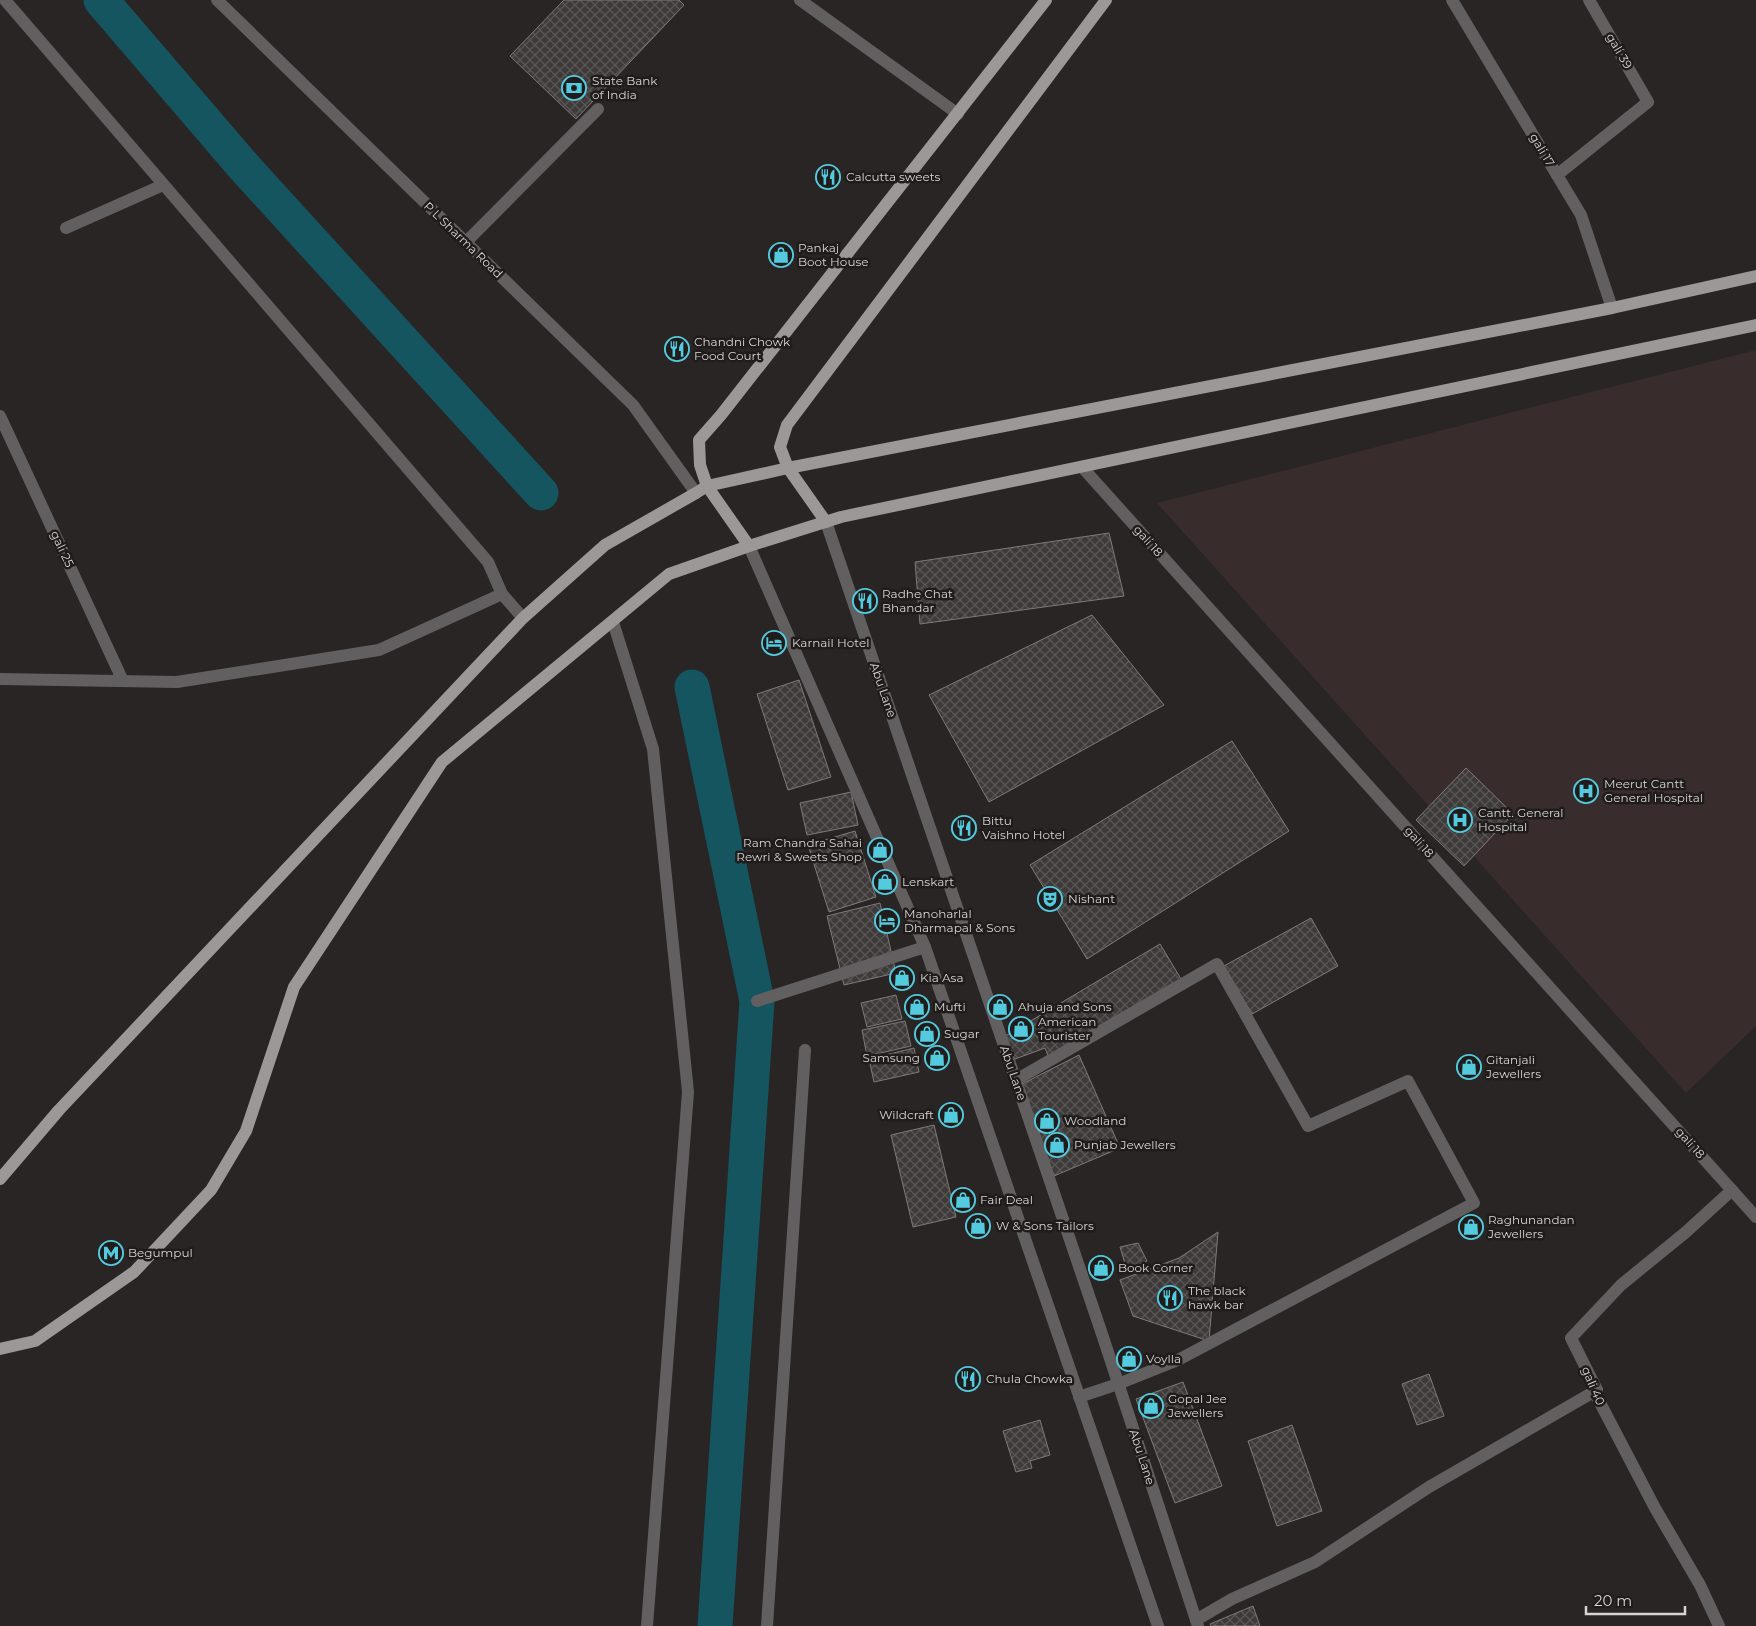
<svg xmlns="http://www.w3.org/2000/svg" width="1756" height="1626" font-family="Montserrat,sans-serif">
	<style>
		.built { fill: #382d2c }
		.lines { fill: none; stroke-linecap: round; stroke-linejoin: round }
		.canal { stroke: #14555f; stroke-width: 35 }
		.building { fill: url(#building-cross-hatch); stroke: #7f7a7a }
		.service { stroke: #615f5f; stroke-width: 12 }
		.minor { stroke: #615f5f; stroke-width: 12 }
		.tertiary { stroke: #615f5f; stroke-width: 12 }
		.primary { stroke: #9c9897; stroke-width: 12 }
		.labels { text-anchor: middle; stroke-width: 5; stroke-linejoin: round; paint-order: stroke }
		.street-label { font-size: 12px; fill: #d7d4d4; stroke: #1f1c1b }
		.poi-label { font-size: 12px; fill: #d7d4d4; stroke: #1f1c1b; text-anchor: start }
	</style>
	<defs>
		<pattern id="building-cross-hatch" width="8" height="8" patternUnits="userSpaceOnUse" patternTransform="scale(1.25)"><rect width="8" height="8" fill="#3e3a3a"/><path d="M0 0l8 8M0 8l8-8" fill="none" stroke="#595656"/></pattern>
	</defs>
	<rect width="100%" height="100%" fill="#292525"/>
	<path class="built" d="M1756,350v676l-70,67 -529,-590z"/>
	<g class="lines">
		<g class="canal">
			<path d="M101,0l144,168 296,325"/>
			<path d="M692,687l65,314 -42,625"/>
		</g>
	</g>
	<g class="building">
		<path d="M564,0h115l5,5 -108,114 -66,-63z"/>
		<path d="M1109,533l15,63 -204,28 -5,-62z"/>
		<path d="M1092,615l72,90 -175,97 -60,-107z"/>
		<path d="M799,680l32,97 -43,13 -31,-96z"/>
		<path d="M1232,741l57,90 -202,128 -57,-94z"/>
		<path d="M1466,768l47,46 -49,52 -48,-46z"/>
		<path d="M851,792l7,33 -51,10 -7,-32z"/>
		<path d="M855,831l21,66 -47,15 -21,-67z"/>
		<path d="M880,903l16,70 -52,12 -17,-69z"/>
		<path d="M1311,918l27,48 -86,48 -28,-48z"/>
		<path d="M1160,944l21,35 -132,79 -4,-10 -30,11 -13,-21z"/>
		<path d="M896,995l6,24 -35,8 -6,-24z"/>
		<path d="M905,1021l6,25 -44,10 -5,-26z"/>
		<path d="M914,1048l5,24 -45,10 -5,-23z"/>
		<path d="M1079,1055l41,93 -66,28 -32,-92z"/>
		<path d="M934,1125l22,92 -43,10 -22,-92z"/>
		<path d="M1218,1232l-9,109 -76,-25 -13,-36 59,-22z"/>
		<path d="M1138,1243l9,18 -20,9 -7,-23z"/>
		<path d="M1429,1374l15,42 -27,9 -15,-41z"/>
		<path d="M1183,1382l39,104 -47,17 -39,-104z"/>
		<path d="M1040,1420l10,35 -20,6 2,7 -16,4 -13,-41z"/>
		<path d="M1292,1425l30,86 -45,15 -29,-85z"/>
		<path d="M1253,1606l7,20h-49l-1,-2z"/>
	</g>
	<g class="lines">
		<path class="service" d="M800,0l158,114"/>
		<g class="minor">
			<path d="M217,0l416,405 63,88"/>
			<path d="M1452,0l129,215 31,93"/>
			<path d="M1557,175l91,-73 -59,-102"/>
			<path d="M66,228l97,-43"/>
			<path d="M466,242l132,-133"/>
			<path d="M0,416l123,265"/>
			<path d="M1082,467l674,750"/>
			<path d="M757,1001l168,-54"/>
			<path d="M1016,1080l201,-116 91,162 100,-45 66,122 -296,157 -60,24 -39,13"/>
			<path d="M1196,1620l36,-21 83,-37 114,-75 168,-97"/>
			<path d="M767,1626l38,-576"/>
			<path d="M1719,1626l-19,-41 -45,-77 -59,-113 1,-5 -26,-52 50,-53 65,-53 46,-42"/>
		</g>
		<g class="tertiary">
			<path d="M5,0l483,562 14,32 21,24"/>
			<path d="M826,522l276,812 96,292"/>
			<path d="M749,546l176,401 233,679"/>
			<path d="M613,622l40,127 35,343 -41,534"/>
			<path d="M0,679l177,3 202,-32 123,-56"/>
		</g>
		<g class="primary">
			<path d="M826,522l-38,-54 -8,-21 7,-22 319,-425"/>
			<path d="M749,546l-42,-60 -7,-21 -1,-25 22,-25 325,-415"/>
			<path d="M0,1179l59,-69 464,-492 82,-73 91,-52 11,-7 81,-18 824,-160 144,-32"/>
			<path d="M0,1349l35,-8 99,-69 77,-82 35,-59 48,-144 148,-225 227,-188 80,-28 92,-29 915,-192"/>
		</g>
	</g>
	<defs>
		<symbol id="bank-ring" viewBox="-11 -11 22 22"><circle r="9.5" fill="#1f1c1b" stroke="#54cade" stroke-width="1.5"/><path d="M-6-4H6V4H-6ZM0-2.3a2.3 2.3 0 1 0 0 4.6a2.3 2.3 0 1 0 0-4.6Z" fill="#54cade"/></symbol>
		<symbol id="restaurant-ring" viewBox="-11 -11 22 22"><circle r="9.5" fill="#1f1c1b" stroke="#54cade" stroke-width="1.5"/><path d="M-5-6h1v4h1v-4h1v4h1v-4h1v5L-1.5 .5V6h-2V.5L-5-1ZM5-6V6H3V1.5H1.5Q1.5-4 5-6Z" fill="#54cade"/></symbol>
		<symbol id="shop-ring" viewBox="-11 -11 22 22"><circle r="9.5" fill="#1f1c1b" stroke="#54cade" stroke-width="1.5"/><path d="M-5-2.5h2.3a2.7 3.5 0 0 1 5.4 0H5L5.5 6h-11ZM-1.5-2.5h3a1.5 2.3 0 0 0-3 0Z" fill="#54cade"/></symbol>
		<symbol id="hotel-ring" viewBox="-11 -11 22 22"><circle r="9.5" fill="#1f1c1b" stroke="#54cade" stroke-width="1.5"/><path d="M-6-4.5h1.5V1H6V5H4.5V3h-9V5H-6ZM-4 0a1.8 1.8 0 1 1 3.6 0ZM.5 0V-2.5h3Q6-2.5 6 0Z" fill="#54cade"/></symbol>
		<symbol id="hospital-ring" viewBox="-11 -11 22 22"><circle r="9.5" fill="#1f1c1b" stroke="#54cade" stroke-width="1.5"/><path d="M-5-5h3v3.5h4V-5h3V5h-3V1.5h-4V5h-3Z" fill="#54cade"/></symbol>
		<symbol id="theatre-ring" viewBox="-11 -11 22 22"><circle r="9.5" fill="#1f1c1b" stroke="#54cade" stroke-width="1.5"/><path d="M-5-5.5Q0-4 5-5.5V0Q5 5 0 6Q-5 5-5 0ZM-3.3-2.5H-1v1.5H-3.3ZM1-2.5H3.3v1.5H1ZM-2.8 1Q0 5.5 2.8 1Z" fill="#54cade"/></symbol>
		<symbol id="metro-ring" viewBox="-11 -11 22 22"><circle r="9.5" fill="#1f1c1b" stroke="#54cade" stroke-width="1.5"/><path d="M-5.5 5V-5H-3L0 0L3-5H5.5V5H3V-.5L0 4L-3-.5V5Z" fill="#54cade"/></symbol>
	</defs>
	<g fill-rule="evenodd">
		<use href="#bank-ring" x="560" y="74" width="28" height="28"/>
		<use href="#restaurant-ring" x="814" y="163" width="28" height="28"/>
		<use href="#shop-ring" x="767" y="241" width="28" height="28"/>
		<use href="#restaurant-ring" x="663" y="335" width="28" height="28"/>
		<use href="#restaurant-ring" x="851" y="587" width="28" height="28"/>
		<use href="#hotel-ring" x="760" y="629" width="28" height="28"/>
		<use href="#hospital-ring" x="1572" y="777" width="28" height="28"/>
		<use href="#hospital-ring" x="1446" y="806" width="28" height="28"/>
		<use href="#restaurant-ring" x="950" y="814" width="28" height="28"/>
		<use href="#shop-ring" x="866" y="836" width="28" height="28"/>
		<use href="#shop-ring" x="871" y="868" width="28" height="28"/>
		<use href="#theatre-ring" x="1036" y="885" width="28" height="28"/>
		<use href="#hotel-ring" x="873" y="907" width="28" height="28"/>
		<use href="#shop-ring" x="888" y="964" width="28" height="28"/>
		<use href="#shop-ring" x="903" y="993" width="28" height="28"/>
		<use href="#shop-ring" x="986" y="993" width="28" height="28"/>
		<use href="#shop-ring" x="1007" y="1015" width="28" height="28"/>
		<use href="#shop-ring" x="913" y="1020" width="28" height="28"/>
		<use href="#shop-ring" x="923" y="1044" width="28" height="28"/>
		<use href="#shop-ring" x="1455" y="1053" width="28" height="28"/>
		<use href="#shop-ring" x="937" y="1101" width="28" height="28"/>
		<use href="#shop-ring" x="1033" y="1107" width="28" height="28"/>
		<use href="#shop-ring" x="1043" y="1131" width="28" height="28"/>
		<use href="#shop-ring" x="949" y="1186" width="28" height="28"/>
		<use href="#shop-ring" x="964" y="1212" width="28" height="28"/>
		<use href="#shop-ring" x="1457" y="1213" width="28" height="28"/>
		<use href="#metro-ring" x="97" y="1239" width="28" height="28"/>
		<use href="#shop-ring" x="1087" y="1254" width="28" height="28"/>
		<use href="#restaurant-ring" x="1156" y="1284" width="28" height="28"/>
		<use href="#shop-ring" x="1115" y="1345" width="28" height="28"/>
		<use href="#restaurant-ring" x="954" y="1365" width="28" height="28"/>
		<use href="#shop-ring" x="1137" y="1392" width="28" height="28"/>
	</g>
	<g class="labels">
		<g class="street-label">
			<text transform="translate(1619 51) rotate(60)" y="4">gali 39</text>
			<text transform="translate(1542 150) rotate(59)" y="4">gali 17</text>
			<text transform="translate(463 240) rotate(44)" y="4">P L Sharma Road</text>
			<text transform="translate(1148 541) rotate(48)" y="4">gali 18</text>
			<text transform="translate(62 549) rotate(65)" y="4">gali 25</text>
			<text transform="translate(883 690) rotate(71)" y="4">Abu Lane</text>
			<text transform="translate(1419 842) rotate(48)" y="4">gali 18</text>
			<text transform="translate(1013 1073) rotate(71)" y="4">Abu Lane</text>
			<text transform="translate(1690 1143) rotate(48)" y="4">gali 18</text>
			<text transform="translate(1593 1386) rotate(67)" y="4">gali 40</text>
			<text transform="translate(1142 1457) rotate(72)" y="4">Abu Lane</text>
		</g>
		<g class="poi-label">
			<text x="592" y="85">State Bank<tspan x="592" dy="14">of India</tspan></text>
			<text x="846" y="181">Calcutta sweets</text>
			<text x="798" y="252">Pankaj<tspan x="798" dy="14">Boot House</tspan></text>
			<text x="694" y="346">Chandni Chowk<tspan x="694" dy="14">Food Court</tspan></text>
			<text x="882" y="598">Radhe Chat<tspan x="882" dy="14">Bhandar</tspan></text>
			<text x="792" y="647">Karnail Hotel</text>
			<text x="1604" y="788">Meerut Cantt<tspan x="1604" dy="14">General Hospital</tspan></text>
			<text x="1478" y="817">Cantt. General<tspan x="1478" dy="14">Hospital</tspan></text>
			<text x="982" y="825">Bittu<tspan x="982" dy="14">Vaishno Hotel</tspan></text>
			<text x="862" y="847" text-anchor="end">Ram Chandra Sahai<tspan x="862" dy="14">Rewri &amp; Sweets Shop</tspan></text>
			<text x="902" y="886">Lenskart</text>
			<text x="1068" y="903">Nishant</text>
			<text x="904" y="918">Manoharlal<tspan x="904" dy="14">Dharmapal &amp; Sons</tspan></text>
			<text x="920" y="982">Kia Asa</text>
			<text x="934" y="1011">Mufti</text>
			<text x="1018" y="1011">Ahuja and Sons</text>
			<text x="1038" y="1026">American<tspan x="1038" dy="14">Tourister</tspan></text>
			<text x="944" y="1038">Sugar</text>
			<text x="920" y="1062" text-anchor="end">Samsung</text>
			<text x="1486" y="1064">Gitanjali<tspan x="1486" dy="14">Jewellers</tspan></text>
			<text x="934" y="1119" text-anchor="end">Wildcraft</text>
			<text x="1064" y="1125">Woodland</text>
			<text x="1074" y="1149">Punjab Jewellers</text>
			<text x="980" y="1204">Fair Deal</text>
			<text x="1488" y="1224">Raghunandan<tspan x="1488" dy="14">Jewellers</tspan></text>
			<text x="996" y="1230">W &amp; Sons Tailors</text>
			<text x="128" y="1257">Begumpul</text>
			<text x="1118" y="1272">Book Corner</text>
			<text x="1188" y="1295">The black<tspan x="1188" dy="14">hawk bar</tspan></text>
			<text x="1146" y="1363">Voylla</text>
			<text x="986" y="1383">Chula Chowka</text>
			<text x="1168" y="1403">Gopal Jee<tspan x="1168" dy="14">Jewellers</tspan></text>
		</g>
	</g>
	<path d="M1586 1606v8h99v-8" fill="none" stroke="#d7d4d4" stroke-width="2.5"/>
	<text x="1594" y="1606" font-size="15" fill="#d7d4d4" stroke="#1f1c1b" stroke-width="4" paint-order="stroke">20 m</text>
</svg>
